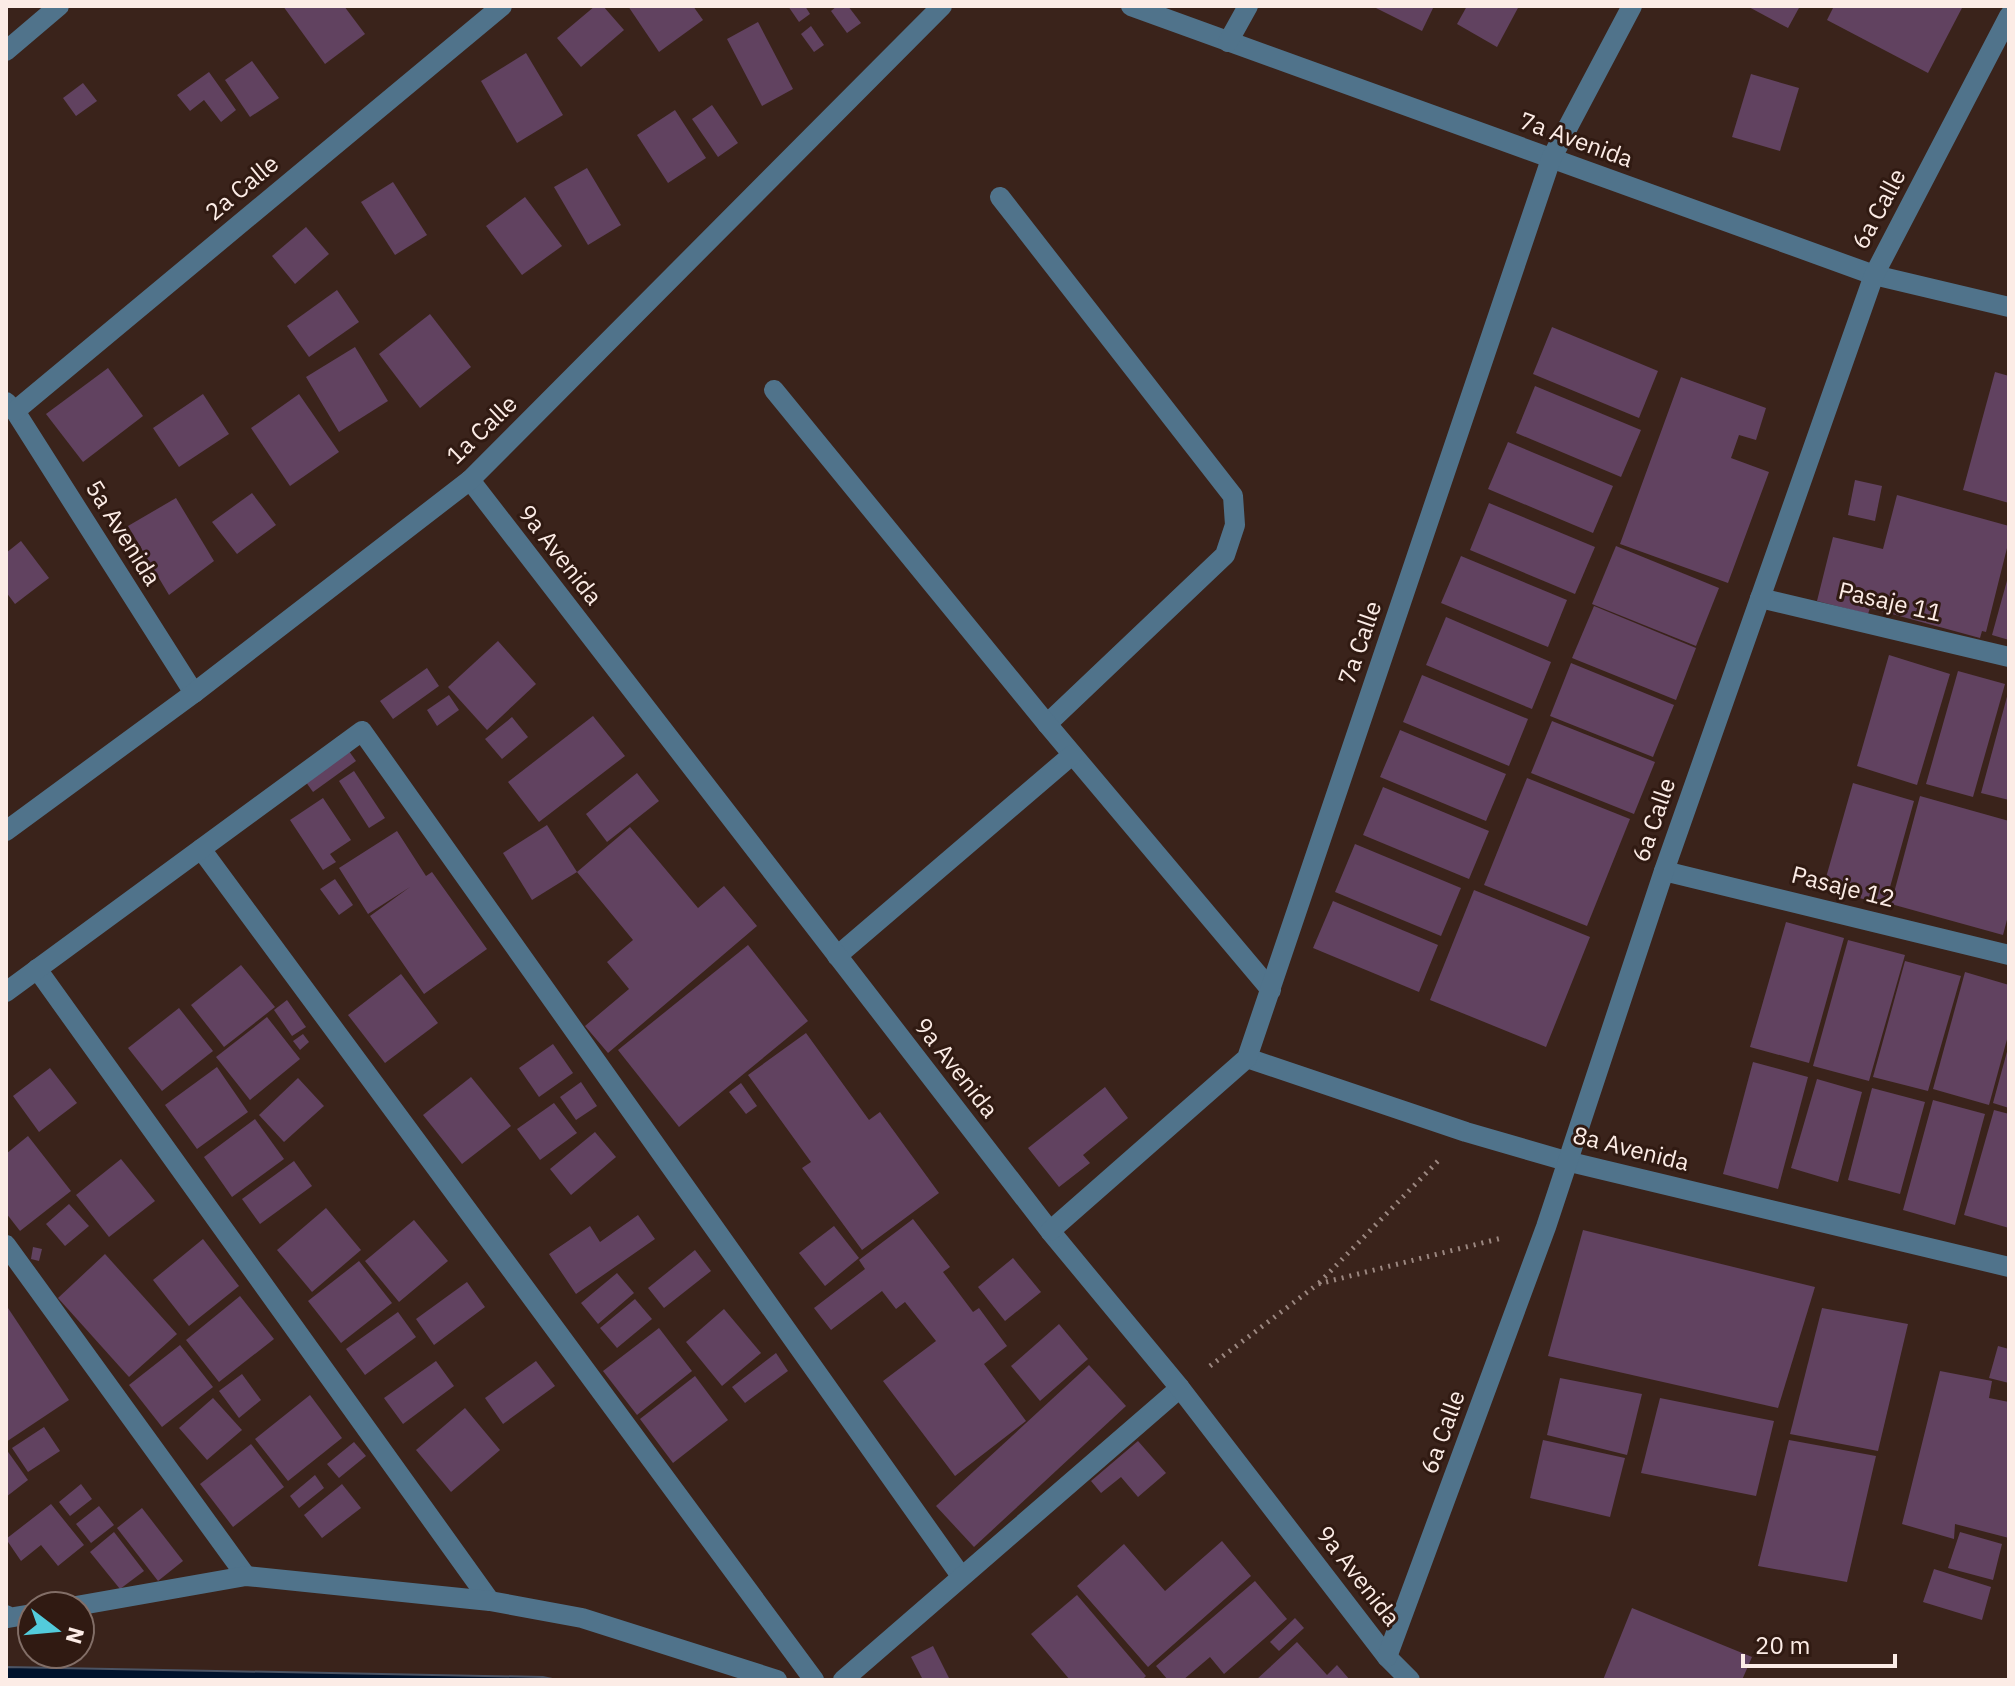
<svg xmlns="http://www.w3.org/2000/svg" width="2015" height="1686" font-family="'IBM Plex Sans',sans-serif">
  <style>
    .water { fill: #00132d; stroke: #4c5464; stroke-width: 2 }
    .building { fill: #614260 }
    .lines { fill: none; stroke-linecap: round; stroke-linejoin: round }
    .path { stroke: #9b8780; stroke-width: 5; stroke-dasharray: 2 6; stroke-linecap: butt }
    .service { stroke: #50738b; stroke-width: 20 }
    .minor { stroke: #50738b; stroke-width: 20 }
    .labels { text-anchor: middle; stroke-width: 6; stroke-linejoin: round; paint-order: stroke }
    .street-label { font-size: 24px; fill: #fcece6; stroke: #301a12 }
  </style>
  <rect width="100%" height="100%" fill="#3a231b"/>
  <!-- water -->
  <path class="water" d="M6 1667 543 1677 557 1680H6Z"/>
  <!-- building -->
  <g class="building">
    <path d="M283 6H344L365 34 325 64Z"/>
    <path d="M595 6H603L624 30 581 67 557 38Z"/>
    <path d="M628 6H693L703 20 659 52Z"/>
    <path d="M788 6H805L810 14 799 22Z"/>
    <path d="M837 6H848L861 23 847 33 831 11Z"/>
    <path d="M1372 6H1434L1422 31Z"/>
    <path d="M1467 6H1519L1497 47 1457 24Z"/>
    <path d="M1747 6H1800L1788 28Z"/>
    <path d="M1834 6H1963L1928 73 1827 20Z"/>
    <path d="M758 22 793 89 762 106 727 39Z"/>
    <path d="M811 26 824 45 814 52 801 34Z"/>
    <path d="M526 53 563 115 517 143 481 81Z"/>
    <path d="M252 61 279 98 250 117 225 80Z"/>
    <path d="M209 72 236 110 221 122 204 100 190 111 177 95Z"/>
    <path d="M1751 74 1799 88 1780 151 1732 137Z"/>
    <path d="M83 83 97 101 76 116 63 98Z"/>
    <path d="M712 105 738 143 718 157 692 119Z"/>
    <path d="M675 110 706 158 668 183 637 135Z"/>
    <path d="M587 168 621 225 588 245 554 187Z"/>
    <path d="M393 182 427 235 395 255 361 202Z"/>
    <path d="M525 197 562 246 522 275 486 226Z"/>
    <path d="M306 227 329 254 295 284 272 256Z"/>
    <path d="M337 290 359 322 309 357 287 326Z"/>
    <path d="M430 314 471 367 420 408 379 354Z"/>
    <path d="M1552 327 1658 371 1639 418 1533 374Z"/>
    <path d="M355 347 388 401 339 432 306 377Z"/>
    <path d="M108 368 143 416 83 462 46 414Z"/>
    <path d="M1995 372 2009 376V503L1963 490Z"/>
    <path d="M1681 377 1766 408 1756 440 1739 435 1731 458 1769 472 1728 583 1620 544Z"/>
    <path d="M1535 386 1641 430 1621 477 1516 433Z"/>
    <path d="M203 394 229 434 179 467 153 428Z"/>
    <path d="M299 394 339 452 290 486 251 428Z"/>
    <path d="M1508 442 1613 486 1593 533 1488 489Z"/>
    <path d="M1855 480 1882 486 1875 521 1848 515Z"/>
    <path d="M252 493 276 525 237 554 212 522Z"/>
    <path d="M1897 495 2009 526V540L1986 632 1982 631 1980 638 1870 608 1868 614 1817 601 1833 537 1883 549Z"/>
    <path d="M176 498 214 561 169 595 128 526Z"/>
    <path d="M1489 503 1595 547 1575 594 1470 550Z"/>
    <path d="M21 541 49 578 15 604 6 592V553Z"/>
    <path d="M1616 546 1719 588 1696 646 1592 604Z"/>
    <path d="M1461 556 1567 600 1548 647 1441 603Z"/>
    <path d="M2008 577H2009V640L1992 635Z"/>
    <path d="M1594 606 1696 648 1676 700 1572 658Z"/>
    <path d="M1446 617 1551 662 1532 709 1426 665Z"/>
    <path d="M498 641 536 684 487 730 448 687Z"/>
    <path d="M1889 655 1950 674 1917 785 1857 766Z"/>
    <path d="M1571 663 1674 705 1653 757 1550 716Z"/>
    <path d="M427 668 439 686 393 719 380 701Z"/>
    <path d="M1958 671 2005 684 1973 797 1926 784Z"/>
    <path d="M1422 675 1528 719 1509 766 1403 722Z"/>
    <path d="M2008 693H2009V800L1981 793Z"/>
    <path d="M449 695 459 710 437 726 427 710Z"/>
    <path d="M593 716 625 756 539 822 508 782Z"/>
    <path d="M512 717 528 737 502 759 485 739Z"/>
    <path d="M1552 721 1655 762 1634 814 1531 773Z"/>
    <path d="M1400 730 1506 774 1486 821 1380 777Z"/>
    <path d="M346 747 356 761 313 792 303 778Z"/>
    <path d="M354 771 385 818 369 828 339 781Z"/>
    <path d="M637 773 659 801 607 842 586 814Z"/>
    <path d="M1527 778 1630 819 1587 926 1484 885Z"/>
    <path d="M1853 783 1914 801 1885 905 1823 888Z"/>
    <path d="M1383 787 1489 831 1469 879 1363 835Z"/>
    <path d="M1920 796 2009 821V912L2003 935 1891 904Z"/>
    <path d="M323 798 351 840 330 854 336 862 323 870 290 820Z"/>
    <path d="M547 825 577 872 532 900 503 853Z"/>
    <path d="M630 827 698 908 724 886 757 926 608 1053 585 1026 629 989 607 962 633 940 577 872Z"/>
    <path d="M397 831 426 876 432 872 487 949 424 994 370 916 410 887 368 914 339 868Z"/>
    <path d="M1355 844 1461 888 1441 936 1335 892Z"/>
    <path d="M335 879 353 905 339 915 320 889Z"/>
    <path d="M1474 890 1590 937 1546 1047 1430 1000Z"/>
    <path d="M1333 901 1438 945 1419 992 1313 948Z"/>
    <path d="M1786 922 1844 938 1809 1063 1750 1047Z"/>
    <path d="M1848 940 1905 955 1869 1081 1813 1066Z"/>
    <path d="M748 945 808 1021 679 1127 618 1050Z"/>
    <path d="M1905 961 1961 976 1928 1091 1873 1077Z"/>
    <path d="M241 965 275 1007 224 1047 191 1005Z"/>
    <path d="M1965 972 2009 985V1032L1989 1105 1933 1089Z"/>
    <path d="M401 974 438 1023 385 1063 348 1015Z"/>
    <path d="M287 1000 306 1027 292 1036 274 1010Z"/>
    <path d="M179 1008 213 1051 162 1091 128 1048Z"/>
    <path d="M267 1017 300 1059 250 1100 216 1057Z"/>
    <path d="M806 1033 869 1120 880 1112 939 1193 862 1250 802 1168 811 1162 748 1075Z"/>
    <path d="M303 1034 309 1042 300 1050 293 1041Z"/>
    <path d="M553 1044 573 1073 539 1097 519 1068Z"/>
    <path d="M2008 1048H2009V1108L1993 1103Z"/>
    <path d="M1753 1062 1808 1077 1778 1189 1723 1174Z"/>
    <path d="M217 1067 248 1112 197 1149 165 1105Z"/>
    <path d="M50 1068 77 1103 39 1132 13 1096Z"/>
    <path d="M471 1077 511 1126 462 1164 423 1115Z"/>
    <path d="M298 1078 324 1106 284 1142 259 1115Z"/>
    <path d="M1817 1079 1862 1092 1838 1182 1791 1168Z"/>
    <path d="M581 1082 597 1106 576 1120 560 1097Z"/>
    <path d="M741 1083 757 1106 746 1114 729 1092Z"/>
    <path d="M1105 1087 1128 1118 1083 1155 1090 1163 1059 1187 1028 1148Z"/>
    <path d="M1872 1088 1925 1102 1900 1194 1848 1180Z"/>
    <path d="M1933 1100 1985 1114 1955 1225 1903 1210Z"/>
    <path d="M554 1103 577 1133 540 1160 517 1129Z"/>
    <path d="M1994 1110 2009 1114V1228L1964 1215Z"/>
    <path d="M255 1119 284 1159 232 1197 204 1157Z"/>
    <path d="M595 1132 616 1157 571 1195 550 1169Z"/>
    <path d="M28 1136 71 1191 20 1231 6 1213V1154Z"/>
    <path d="M121 1159 155 1201 109 1237 76 1195Z"/>
    <path d="M294 1161 312 1186 260 1224 242 1199Z"/>
    <path d="M69 1204 89 1226 65 1246 46 1224Z"/>
    <path d="M326 1208 361 1250 312 1292 277 1250Z"/>
    <path d="M638 1215 655 1239 576 1294 549 1254 590 1226 600 1242Z"/>
    <path d="M913 1219 950 1267 943 1272 973 1312 979 1308 1007 1346 984 1364 1026 1421 955 1476 883 1381 936 1341 905 1302 896 1309 882 1291 831 1330 814 1308 865 1269 859 1260Z"/>
    <path d="M414 1220 448 1261 399 1302 365 1261Z"/>
    <path d="M834 1226 859 1258 825 1286 799 1253Z"/>
    <path d="M1583 1230 1815 1287 1778 1408 1548 1356Z"/>
    <path d="M203 1239 239 1286 189 1326 153 1280Z"/>
    <path d="M33 1247 42 1249 39 1261 31 1259Z"/>
    <path d="M695 1250 711 1271 664 1308 648 1288Z"/>
    <path d="M105 1254 177 1334 129 1377 58 1298Z"/>
    <path d="M1013 1258 1041 1292 1005 1321 978 1287Z"/>
    <path d="M359 1261 392 1303 341 1343 308 1301Z"/>
    <path d="M617 1273 634 1293 598 1324 581 1303Z"/>
    <path d="M467 1282 485 1307 434 1345 416 1319Z"/>
    <path d="M240 1296 274 1339 219 1382 186 1340Z"/>
    <path d="M635 1299 652 1319 617 1348 600 1328Z"/>
    <path d="M6 1305 69 1400 6 1442Z"/>
    <path d="M1822 1308 1908 1324 1878 1451 1790 1434Z"/>
    <path d="M724 1309 761 1353 722 1386 686 1342Z"/>
    <path d="M398 1312 416 1337 365 1375 346 1349Z"/>
    <path d="M1059 1324 1088 1359 1040 1401 1011 1366Z"/>
    <path d="M659 1328 692 1371 637 1415 603 1371Z"/>
    <path d="M180 1345 213 1387 162 1427 129 1385Z"/>
    <path d="M1998 1346 2009 1349V1383L1989 1378Z"/>
    <path d="M776 1353 788 1371 745 1403 732 1387Z"/>
    <path d="M436 1361 454 1386 403 1424 384 1398Z"/>
    <path d="M536 1361 555 1386 503 1424 485 1398Z"/>
    <path d="M1089 1365 1126 1406 974 1547 936 1506Z"/>
    <path d="M1940 1371 1992 1381 1989 1398 2009 1402V1538L1955 1524 1954 1539 1902 1524Z"/>
    <path d="M242 1374 261 1400 239 1418 219 1391Z"/>
    <path d="M695 1376 728 1420 673 1463 640 1419Z"/>
    <path d="M1560 1378 1642 1394 1627 1455 1547 1435Z"/>
    <path d="M310 1395 342 1438 288 1481 255 1439Z"/>
    <path d="M213 1398 242 1430 207 1460 179 1428Z"/>
    <path d="M1660 1398 1774 1421 1756 1496 1641 1473Z"/>
    <path d="M465 1408 500 1450 451 1492 416 1450Z"/>
    <path d="M44 1427 60 1451 28 1472 12 1448Z"/>
    <path d="M1543 1440 1625 1458 1610 1517 1530 1498Z"/>
    <path d="M1789 1440 1876 1456 1847 1582 1758 1566Z"/>
    <path d="M1138 1441 1166 1473 1138 1497 1121 1477 1101 1493 1091 1481Z"/>
    <path d="M354 1442 366 1456 339 1478 327 1464Z"/>
    <path d="M251 1444 284 1487 233 1527 200 1484Z"/>
    <path d="M6 1449 28 1480 6 1497Z"/>
    <path d="M315 1475 324 1488 299 1508 290 1496Z"/>
    <path d="M81 1484 92 1499 70 1516 59 1502Z"/>
    <path d="M342 1484 361 1508 322 1538 304 1515Z"/>
    <path d="M51 1504 84 1545 58 1566 41 1545 21 1561 6 1539Z"/>
    <path d="M99 1506 114 1525 91 1543 76 1524Z"/>
    <path d="M142 1508 183 1561 158 1581 117 1528Z"/>
    <path d="M114 1532 144 1571 120 1589 90 1552Z"/>
    <path d="M1960 1532 2002 1544 1993 1580 1948 1568Z"/>
    <path d="M1222 1541 1251 1576 1148 1667 1077 1586 1124 1544 1165 1591Z"/>
    <path d="M1934 1569 1991 1587 1982 1620 1923 1602Z"/>
    <path d="M1255 1581 1287 1619 1224 1674 1210 1657 1183 1680H1168L1156 1666Z"/>
    <path d="M1077 1595 1146 1676 1142 1680H1070L1031 1634Z"/>
    <path d="M1632 1608 1752 1657 1742 1680H1603Z"/>
    <path d="M1295 1618 1304 1628 1279 1651 1270 1642Z"/>
    <path d="M1297 1642 1327 1675 1337 1665 1350 1680H1256Z"/>
    <path d="M933 1646 950 1680H923L911 1657Z"/>
  </g>
  <g class="lines">
    <!-- path -->
    <g class="path">
      <path d="M1319 1283 1438 1161"/>
      <path d="M1210 1366 1318 1284 1502 1238"/>
    </g>
    <!-- service -->
    <g class="service">
      <path d="M1000 197 1233 496 1235 525 1225 555 1047 724"/>
      <path d="M774 390 1047 724 1271 990"/>
      <path d="M1760 598 2009 657"/>
      <path d="M201 849 814 1680"/>
      <path d="M1664 871 2009 955"/>
      <path d="M837 956 1072 755"/>
      <path d="M37 969 490 1601"/>
      <path d="M6 992 362 731 961 1576"/>
      <path d="M6 1245 246 1576"/>
      <path d="M76 1606 246 1576 490 1601 582 1618 777 1680"/>
      <path d="M6 1615 8 1618 32 1614"/>
      <path d="M843 1680 1180 1388"/>
    </g>
    <!-- minor -->
    <g class="minor">
      <path d="M1131 6 1874 275 2009 307"/>
      <path d="M1228 42 1248 6"/>
      <path d="M6 51 59 6"/>
      <path d="M6 402 15 411 194 693"/>
      <path d="M15 411 502 6"/>
      <path d="M470 480 1050 1231 1180 1388 1387 1657 1410 1680"/>
      <path d="M6 831 194 693 470 480 942 6"/>
      <path d="M1247 1058 1466 1132 1566 1161 2009 1267"/>
      <path d="M1050 1231 1247 1058 1551 159 1632 6"/>
      <path d="M1387 1657 1546 1227 1664 871 1874 275 2009 16"/>
    </g>
  </g>
  <g class="labels">
    <!-- street labels -->
    <g class="street-label">
      <text transform="translate(1576 140) rotate(20)" y="8">7a Avenida</text>
      <text transform="translate(242 188) rotate(-40)" y="8">2a Calle</text>
      <text transform="translate(1879 209) rotate(-62)" y="8">6a Calle</text>
      <text transform="translate(482 430) rotate(-44)" y="8">1a Calle</text>
      <text transform="translate(123 533) rotate(58)" y="8">5a Avenida</text>
      <text transform="translate(560 555) rotate(52)" y="8">9a Avenida</text>
      <text transform="translate(1890 602) rotate(13)" y="8">Pasaje 11</text>
      <text transform="translate(1360 643) rotate(-71)" y="8">7a Calle</text>
      <text transform="translate(1654 820) rotate(-71)" y="8">6a Calle</text>
      <text transform="translate(1843 887) rotate(14)" y="8">Pasaje 12</text>
      <text transform="translate(956 1068) rotate(52)" y="8">9a Avenida</text>
      <text transform="translate(1631 1149) rotate(14)" y="8">8a Avenida</text>
      <text transform="translate(1443 1432) rotate(-70)" y="8">6a Calle</text>
      <text transform="translate(1358 1576) rotate(52)" y="8">9a Avenida</text>
    </g>
  </g>
  <!-- border -->
  <rect width="2015" height="1686" fill="none" stroke="#fcece6" stroke-width="16"/>
  <!-- north arrow -->
  <g transform="translate(56 1630) rotate(106)"><circle r="38" fill="#301a12" stroke="#826e67" stroke-width="2"/>
  <path d="M0-6L14 30L0 20L-14 30Z" fill="#53cbdb"/>
  <text y="-12" font-size="22" font-weight="bold" text-anchor="middle" fill="#fcece6">N</text>
  </g>
  <!-- scale -->
  <path d="M1743 1654v12h152v-12" fill="none" stroke="#fcece6" stroke-width="4"/>
  <text x="1755" y="1654" font-size="24" fill="#fcece6" stroke="#301a12" stroke-width="6" paint-order="stroke">20 m</text>
</svg>
